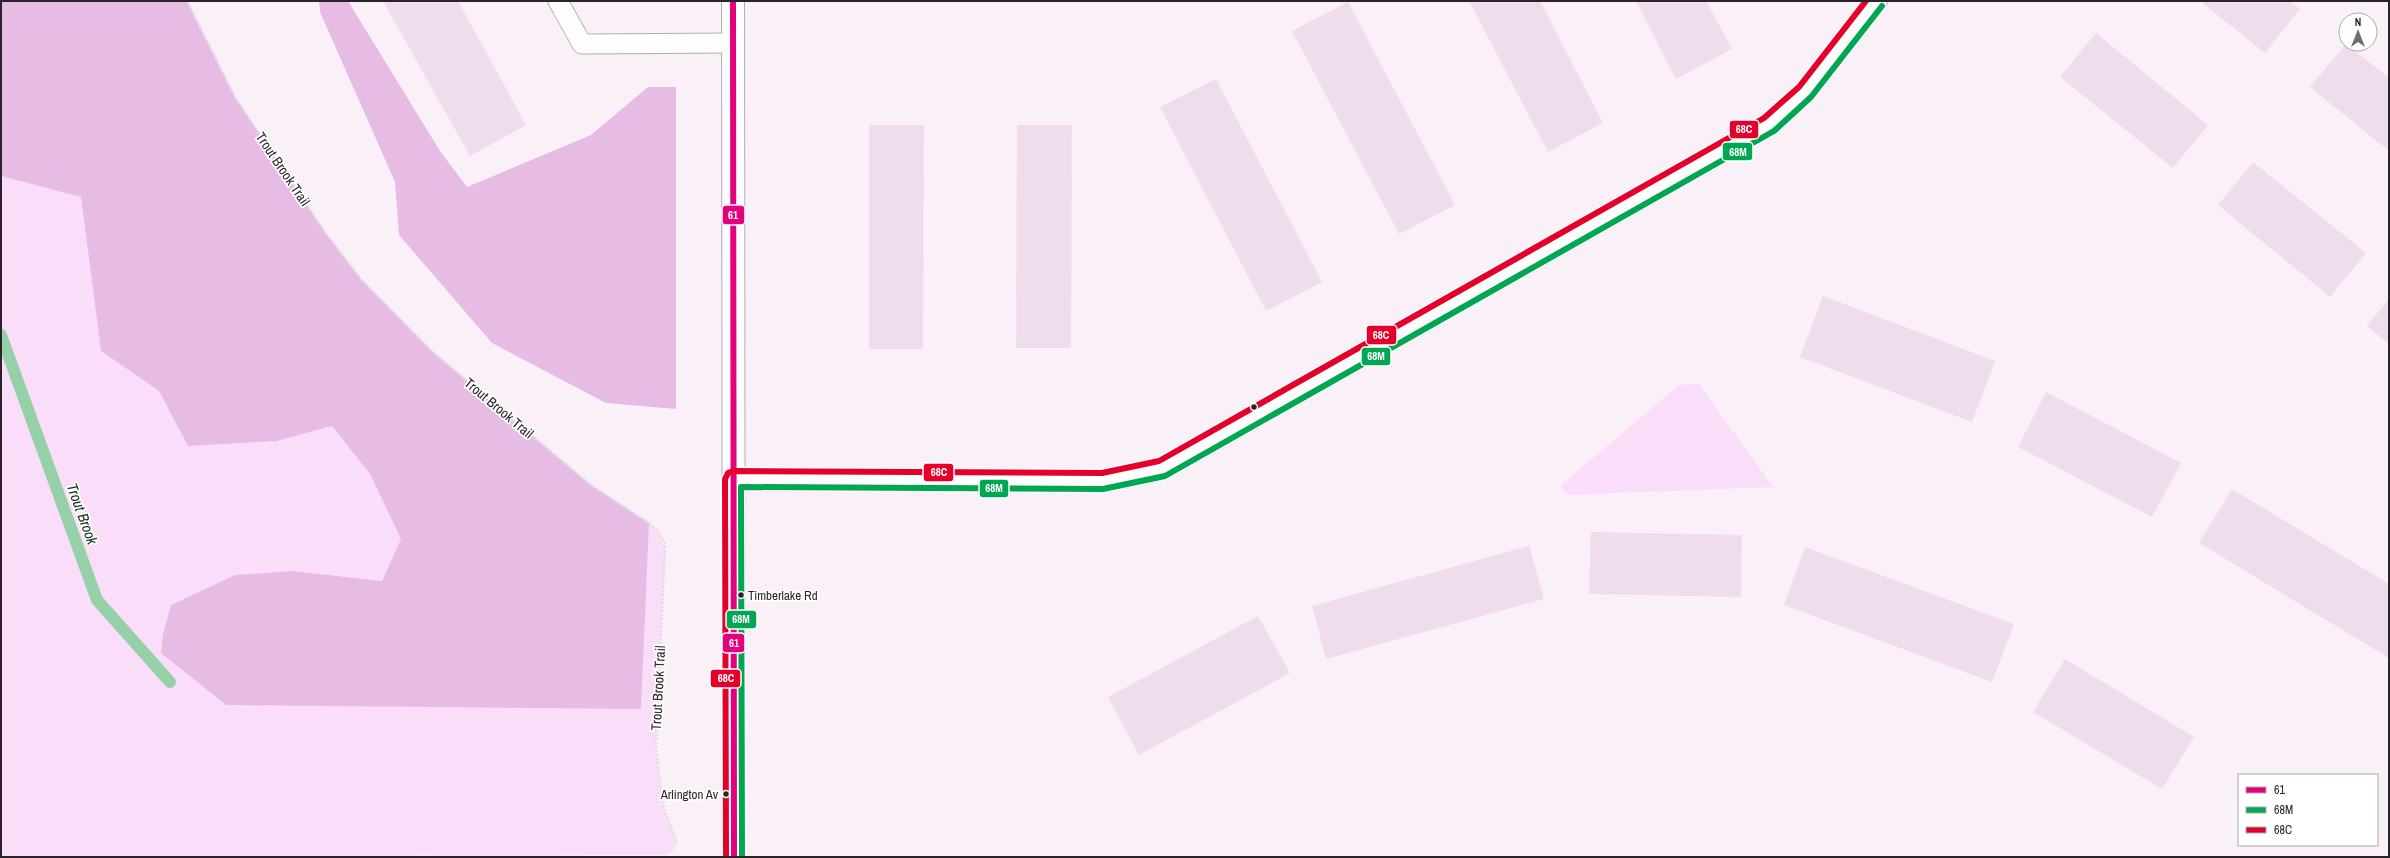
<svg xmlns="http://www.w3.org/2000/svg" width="2390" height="858" font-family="'Archivo Narrow',sans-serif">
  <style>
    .green { fill: #faddf8 }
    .forest { fill: #e6bce5 }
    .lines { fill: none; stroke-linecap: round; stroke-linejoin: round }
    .stream { stroke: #96d0a9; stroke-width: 12 }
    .building { fill: #efddee }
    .service-casing { stroke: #b4adb3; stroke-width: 21 }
    .minor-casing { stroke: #b4adb3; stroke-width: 24 }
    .tertiary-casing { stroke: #b4adb3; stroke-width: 24 }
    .path { stroke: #e0dddf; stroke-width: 2.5; stroke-dasharray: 2 2; stroke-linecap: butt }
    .service { stroke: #fefdfe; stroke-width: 19 }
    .minor { stroke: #fefdfe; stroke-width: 22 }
    .tertiary { stroke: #fefdfe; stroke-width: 22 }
    .bus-1-casing { stroke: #fff; stroke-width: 9 }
    .bus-2-casing { stroke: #fff; stroke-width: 9 }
    .bus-3-casing { stroke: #fff; stroke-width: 9 }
    .bus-1 { stroke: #e5007d; stroke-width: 6 }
    .bus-2 { stroke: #00a651; stroke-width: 6 }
    .bus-3 { stroke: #e4002b; stroke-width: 6 }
    .bus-dot { fill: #2a242a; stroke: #fff; stroke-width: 1.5 }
    .labels { text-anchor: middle; stroke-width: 3.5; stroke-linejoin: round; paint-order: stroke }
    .bus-label { font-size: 13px; fill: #2a242a; stroke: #fff; text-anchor: start }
    .street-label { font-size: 14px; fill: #2a242a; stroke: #fff }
    .water-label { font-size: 15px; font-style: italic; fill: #0d331c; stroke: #fff }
    .line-badge { stroke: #fff; stroke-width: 1.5 }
    .badge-label { font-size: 11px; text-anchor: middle; font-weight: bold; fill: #fff }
  </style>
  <rect width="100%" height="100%" fill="#f9f0f8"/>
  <!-- green -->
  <g class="green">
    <path d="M1 176 81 197 101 351 159 391 188 446 277 441 332 426 370 474 401 539 382 581 293 571 235 575 171 605 641 709 649 523C659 532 664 540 666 553L656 713V746L661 793 665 811 677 843 673 851 666 855 1 857Z"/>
    <path d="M1699 384 1773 487 1568 495 1560 486 1679 385Z"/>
  </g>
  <!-- forest -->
  <g class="forest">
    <path d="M1 1H187L235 97 325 232 361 279 433 352 591 485 649 523 641 709 226 705 161 653 163 635 171 605 235 575 293 571 382 581 401 539 370 474 332 426 277 441 188 446 159 391 101 351 81 197 1 176Z"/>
    <path d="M319 1H348L440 151 467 187 591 135 648 87H676V409L606 403 492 343 399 235 395 182 320 12Z"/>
  </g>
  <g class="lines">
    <!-- stream -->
    <path class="stream" d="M1 335 97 600 170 682"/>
  </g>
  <!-- building -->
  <g class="building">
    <path d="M383 1H458L526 125 470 156Z"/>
    <path d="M1469 1H1540L1603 123 1548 152Z"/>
    <path d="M1636 1H1706L1732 49 1676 79Z"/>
    <path d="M2200 1H2290L2300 9 2265 53Z"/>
    <path d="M1348 2 1455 205 1399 234 1292 31Z"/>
    <path d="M2096 33 2208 125 2173 168 2060 77Z"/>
    <path d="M2346 44 2389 78V151L2310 87Z"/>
    <path d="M1216 79 1322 282 1266 311 1160 107Z"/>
    <path d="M869 125H924L923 349H869Z"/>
    <path d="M1017 125H1072L1071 348H1016Z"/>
    <path d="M2253 162 2366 253 2330 297 2218 205Z"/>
    <path d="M1823 296 1995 361 1972 422 1800 357Z"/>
    <path d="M2389 299V344L2367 326Z"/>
    <path d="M2046 392 2181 463 2152 517 2018 447Z"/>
    <path d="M2232 489 2389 584V658L2199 543Z"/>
    <path d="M1591 532 1742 535 1741 597 1589 594Z"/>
    <path d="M1529 546 1544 599 1326 659 1312 606Z"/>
    <path d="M1805 547 2014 624 1992 682 1784 605Z"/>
    <path d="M1258 616 1290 673 1139 755 1108 697Z"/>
    <path d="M2065 659 2194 737 2162 789 2033 712Z"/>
  </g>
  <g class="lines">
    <!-- service casing -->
    <g class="service-casing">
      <path id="service" d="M558 1 582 44 733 43"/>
    </g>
    <!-- minor casing -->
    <g class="minor-casing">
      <path id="minor" d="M733 479 1103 481 1162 469 1769 125 1805 92 1876 1"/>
    </g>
    <!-- tertiary casing -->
    <g class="tertiary-casing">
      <path id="tertiary" d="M733 1 734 857"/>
    </g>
    <!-- path -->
    <path class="path" d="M187 1 235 97 325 232 361 279 433 352 591 485 649 523 657 531 665 543 656 746 661 792 665 811 677 843"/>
    <!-- service -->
    <use href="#service" class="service"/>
    <!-- minor -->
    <use href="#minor" class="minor"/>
    <!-- tertiary -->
    <use href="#tertiary" class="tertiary"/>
    <!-- bus-1 casing -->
    <g class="bus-1-casing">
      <path id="bus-1" d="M733 1 734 857"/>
    </g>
    <!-- bus-2 casing -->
    <g class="bus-2-casing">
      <path id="bus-2" d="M742 857 741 487 1103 489 1165 476 1774 131 1811 97 1882 6"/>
    </g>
    <!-- bus-3 casing -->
    <g class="bus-3-casing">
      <path id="bus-3" d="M726 857 725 479 728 473 733 471 1102 473 1159 461 1764 118 1799 87 1866 1"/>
    </g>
    <!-- bus-1 -->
    <use href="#bus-1" class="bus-1"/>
    <!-- bus-2 -->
    <use href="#bus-2" class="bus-2"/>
    <!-- bus-3 -->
    <use href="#bus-3" class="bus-3"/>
  </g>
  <!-- markers -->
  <g class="bus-dot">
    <circle cx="1254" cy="407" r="3.5"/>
    <circle cx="741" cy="595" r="3.5"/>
    <circle cx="726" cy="794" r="3.5"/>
  </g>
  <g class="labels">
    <!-- bus labels -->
    <g class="bus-label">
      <text x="748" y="600">Timberlake Rd</text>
      <text x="718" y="799" text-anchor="end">Arlington Av</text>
    </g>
    <!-- street labels -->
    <g class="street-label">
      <text transform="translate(283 169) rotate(56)" y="5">Trout Brook Trail</text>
      <text transform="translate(499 408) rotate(40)" y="5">Trout Brook Trail</text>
      <text transform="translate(658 688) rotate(-87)" y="5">Trout Brook Trail</text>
    </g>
    <!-- water labels -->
    <g class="water-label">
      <text transform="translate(82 514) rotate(70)" y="5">Trout Brook</text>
    </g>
  </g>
  <g class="line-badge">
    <rect x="1729" y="120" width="30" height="19" rx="4" fill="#e4002b"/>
    <rect x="1722" y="142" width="31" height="19" rx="4" fill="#00a651"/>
    <rect x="722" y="205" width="23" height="20" rx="4" fill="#e5007d"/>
    <rect x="1366" y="325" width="31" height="20" rx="4" fill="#e4002b"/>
    <rect x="1361" y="347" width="30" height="19" rx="4" fill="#00a651"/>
    <rect x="923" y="463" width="31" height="19" rx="4" fill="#e4002b"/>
    <rect x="979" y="479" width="30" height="19" rx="4" fill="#00a651"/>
    <rect x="726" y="610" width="31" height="19" rx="4" fill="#00a651"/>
    <rect x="722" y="633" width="23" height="20" rx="4" fill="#e5007d"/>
    <rect x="710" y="669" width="31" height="19" rx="4" fill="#e4002b"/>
  </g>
  <g class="badge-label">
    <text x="1744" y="133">68C</text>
    <text x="1738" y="156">68M</text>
    <text x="733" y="219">61</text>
    <text x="1381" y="339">68C</text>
    <text x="1376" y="360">68M</text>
    <text x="939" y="476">68C</text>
    <text x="994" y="492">68M</text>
    <text x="741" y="623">68M</text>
    <text x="734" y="647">61</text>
    <text x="726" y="682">68C</text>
  </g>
  <!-- border -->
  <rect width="2390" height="858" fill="none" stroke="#2a242a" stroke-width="4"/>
  <!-- legend -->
  <rect x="2238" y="774" width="140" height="72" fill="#ffffff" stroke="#aaa7aa"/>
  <rect x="2246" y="787" width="20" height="6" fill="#e5007d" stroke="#aaa7aa"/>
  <text x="2274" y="794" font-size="12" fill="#2a242a">61</text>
  <rect x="2246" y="807" width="20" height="6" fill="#00a651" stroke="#aaa7aa"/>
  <text x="2274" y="814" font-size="12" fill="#2a242a">68M</text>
  <rect x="2246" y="827" width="20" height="6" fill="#e4002b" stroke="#aaa7aa"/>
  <text x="2274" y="834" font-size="12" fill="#2a242a">68C</text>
  <!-- north arrow -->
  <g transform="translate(2358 32)"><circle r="19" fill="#ffffff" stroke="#aaa7aa"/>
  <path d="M0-3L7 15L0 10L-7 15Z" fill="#726b72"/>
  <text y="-6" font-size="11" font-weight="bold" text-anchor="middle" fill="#2a242a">N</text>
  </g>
</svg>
